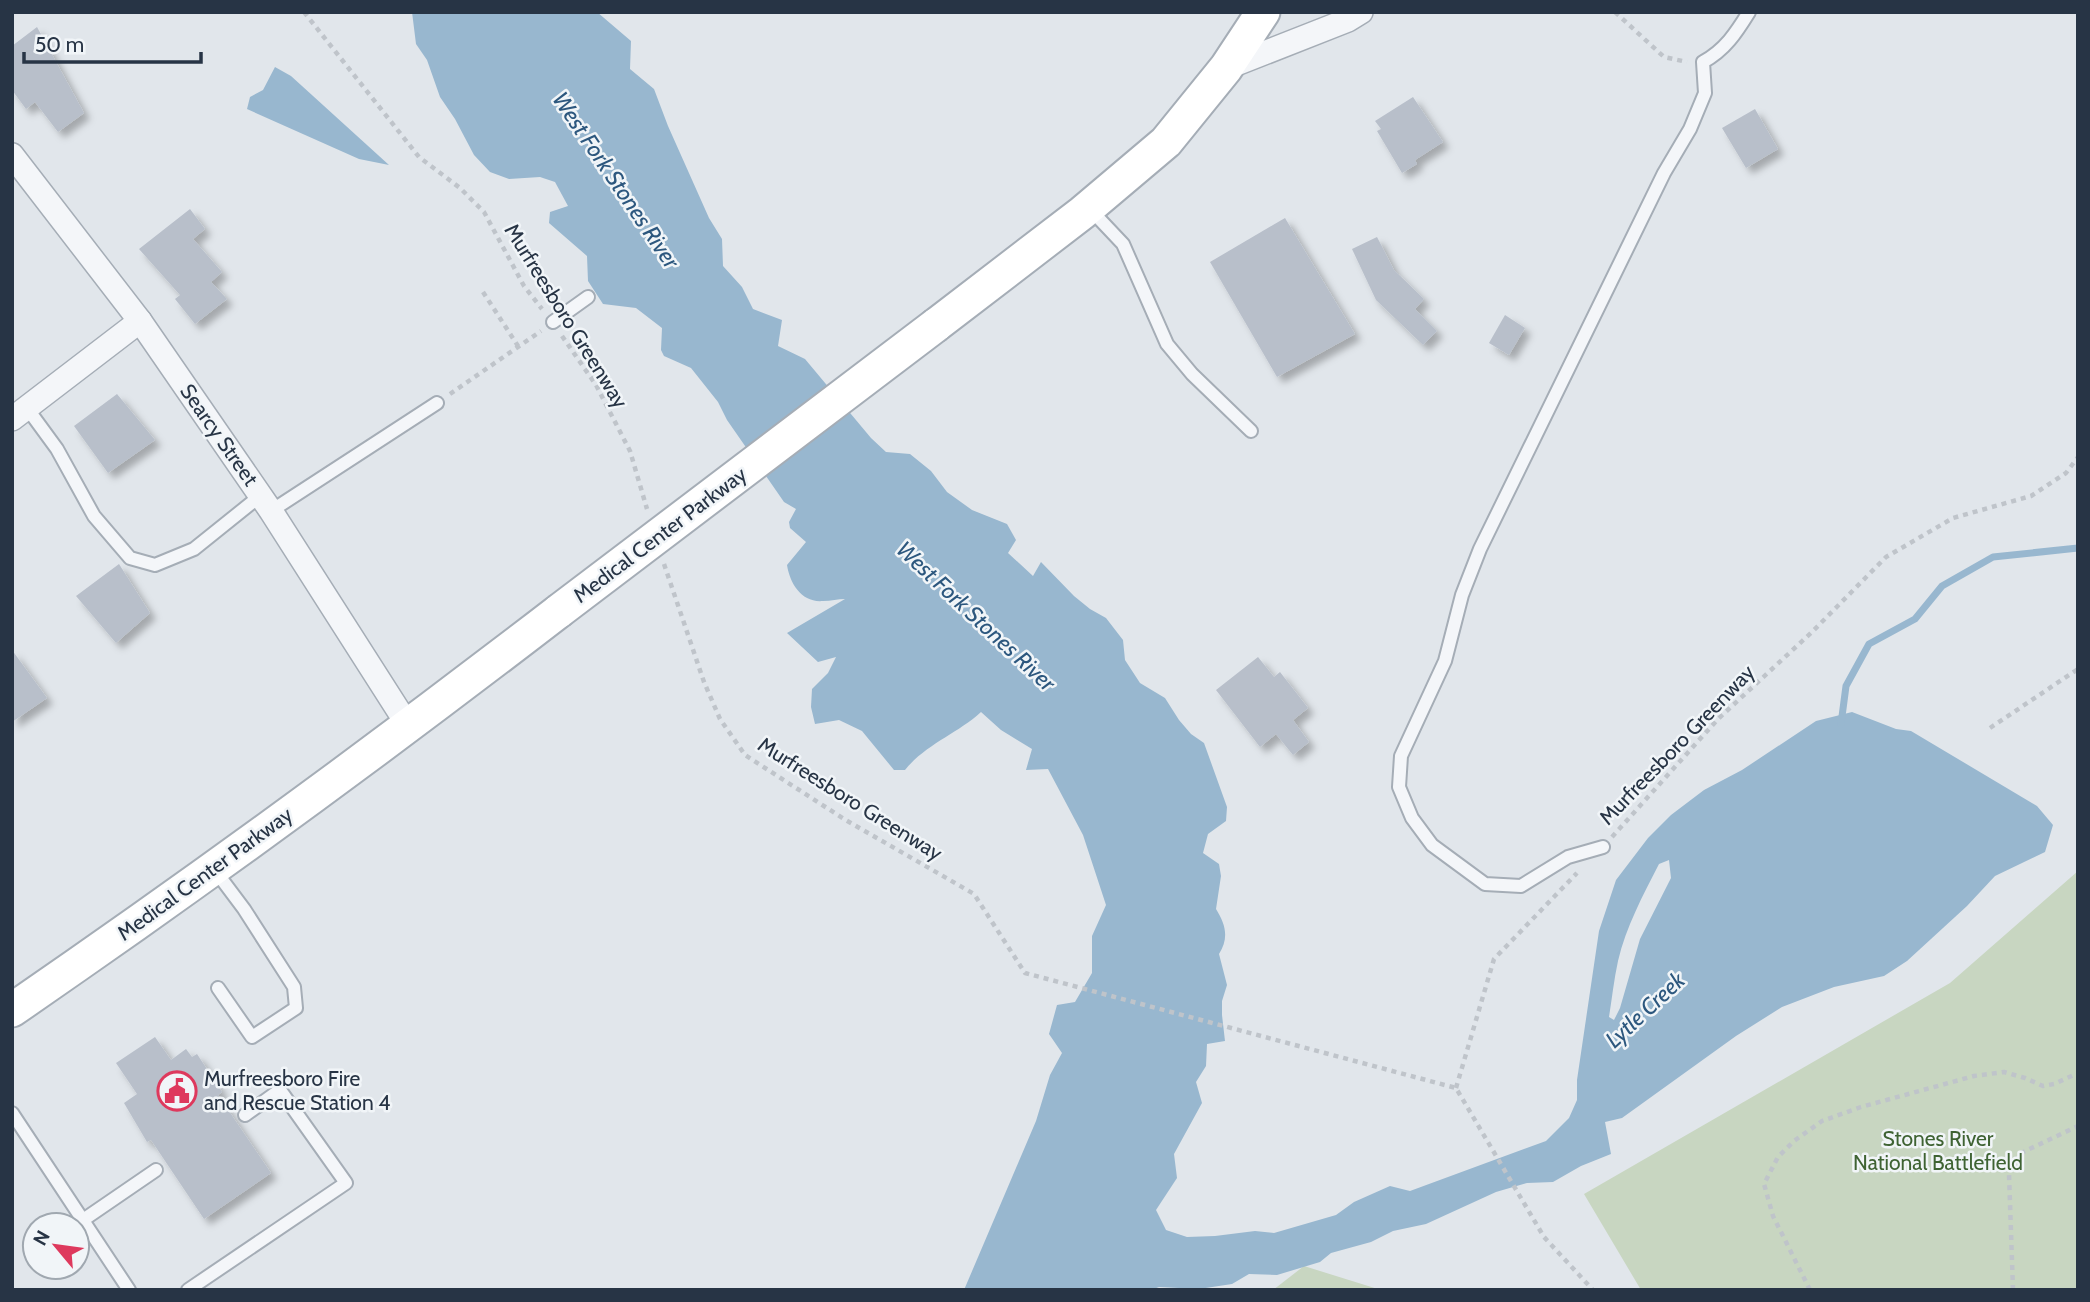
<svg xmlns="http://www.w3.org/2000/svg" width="2090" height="1302" font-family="Cabin,sans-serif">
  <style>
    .green { fill: #c8d6c1 }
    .water { fill: #98b7cf; fill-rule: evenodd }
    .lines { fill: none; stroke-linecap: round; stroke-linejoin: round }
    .stream { stroke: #98b7cf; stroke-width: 7 }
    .building { fill: #b8bfca; filter: url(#shadow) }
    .service-casing { stroke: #a5adb6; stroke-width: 16 }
    .minor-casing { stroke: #a5adb6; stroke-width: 26 }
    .secondary-casing { stroke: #a5adb6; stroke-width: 37 }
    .path { stroke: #bfc4ca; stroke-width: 4.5; stroke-dasharray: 5 5; stroke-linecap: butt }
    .service { stroke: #f4f6f9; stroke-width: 12 }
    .minor { stroke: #f4f6f9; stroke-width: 23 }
    .secondary { stroke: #fff; stroke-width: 33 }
    .secondary-bridge-casing { stroke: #a5adb6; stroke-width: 37; stroke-linecap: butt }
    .secondary-bridge { stroke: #fff; stroke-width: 33 }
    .labels { text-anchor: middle; stroke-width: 5; stroke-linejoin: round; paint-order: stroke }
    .street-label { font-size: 21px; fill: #273445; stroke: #f1f5f8 }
    .poi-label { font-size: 21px; fill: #273445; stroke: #f1f5f8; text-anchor: start }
    .park-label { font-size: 21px; fill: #3f6333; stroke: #f1f5f8 }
    .water-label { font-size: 23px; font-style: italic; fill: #2c577e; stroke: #f1f5f8 }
  </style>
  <defs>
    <filter id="shadow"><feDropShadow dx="6" dy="6" stdDeviation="3.5" flood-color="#0004"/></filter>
  </defs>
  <rect width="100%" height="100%" fill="#e1e6eb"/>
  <!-- green -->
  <g class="green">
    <path d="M2078 871V1290H1641L1584 1194 1950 983Z"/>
    <path d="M1304 1266 1381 1290H1273Z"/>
  </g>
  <!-- water -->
  <g class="water">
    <path d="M412 12H597L631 41 630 69 654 89 668 126 709 218 722 239 723 266 742 287 753 309 782 320 778 346 805 359 871 438 886 452 910 454 931 471 947 492 972 510 1007 524 1016 540 1008 553 1033 576 1041 562 1074 596 1090 609 1106 618 1123 640 1125 660 1140 683 1165 698 1179 720 1191 734 1204 743 1227 807 1226 821 1208 834 1203 853 1219 864 1221 876 1216 909C1226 925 1229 938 1219 954L1227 985 1222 1001V1015L1225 1041 1207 1044 1206 1066 1196 1082 1202 1103 1174 1154 1177 1178 1156 1210 1166 1230 1187 1237 1215 1236 1255 1231 1274 1233 1336 1215 1354 1202 1390 1186 1410 1191 1546 1141 1569 1118 1577 1100V1080L1599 931 1616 880 1648 838 1671 815 1704 790 1742 770 1816 721 1852 712 1896 729 1911 731 2037 806 2053 825 2045 852 1995 876 1967 906 1907 961 1884 976 1834 987 1782 1007 1736 1036 1622 1118 1605 1122 1611 1154 1581 1166 1553 1182 1527 1183 1496 1192 1426 1224 1393 1231 1371 1242 1331 1253 1320 1262 1277 1275 1249 1274 1232 1284 1199 1289 1159 1287 1151 1290H964L1036 1121 1050 1075 1062 1053 1049 1034 1057 1005 1075 1002 1092 973V936L1106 905 1083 835 1048 769 1026 770 1032 749 1001 730 981 712C957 734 926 744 905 770H894L862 731 839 720 815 724 811 707 812 689 828 673 836 657 818 662 787 633 845 599C838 599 831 601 823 601 802 603 790 584 787 565L806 542 790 528 789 522 796 509 784 502 727 420 718 402 691 368 664 356 661 350 662 328 636 308 603 304 588 281 587 256 549 223 550 212 568 206 555 182 540 177 509 179 490 172 474 155 455 119 440 97 427 60 416 44ZM1669 860 1671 878 1640 939 1620 1008 1614 1020 1609 1017C1612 998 1614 979 1618 961 1626 927 1643 895 1659 864Z"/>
    <path d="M275 67 291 76 389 165 359 159 247 109 250 97 263 90Z"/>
  </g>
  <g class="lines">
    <!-- stream -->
    <path class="stream" d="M1841 724 1846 686 1869 644 1915 619 1942 586 1993 557 2078 548"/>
  </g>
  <!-- building -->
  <g class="building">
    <path d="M37 27 84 113 58 132 35 102 26 109 12 90V46Z"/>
    <path d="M1413 97 1443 142 1415 160 1417 164 1402 173 1377 131 1381 129 1375 121Z"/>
    <path d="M1755 109 1778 149 1746 168 1722 128Z"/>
    <path d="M190 209 205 229 193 239 222 272 211 282 227 299 195 324 175 299 180 295 139 249Z"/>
    <path d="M1285 218 1355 334 1277 377 1210 262Z"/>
    <path d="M1377 237 1394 270 1424 299 1415 309 1437 331 1423 345 1376 300 1352 249Z"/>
    <path d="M1505 315 1525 328 1509 355 1489 343Z"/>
    <path d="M117 394 155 440 108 473 74 426Z"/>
    <path d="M119 564 150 613 116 643 76 596Z"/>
    <path d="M12 650 47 698 12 722Z"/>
    <path d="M1258 657 1274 677 1280 672 1308 708 1293 720 1309 742 1293 755 1276 734 1260 747 1216 690Z"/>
    <path d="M155 1037 171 1060 186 1049 192 1057 197 1054 222 1092 218 1095 271 1173 204 1219 151 1140 147 1142 124 1103 137 1094 116 1063Z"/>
  </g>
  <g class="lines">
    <!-- service casing -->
    <g class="service-casing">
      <g id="service">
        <path d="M1089 208 1123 244 1167 344 1192 374 1251 431"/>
        <path d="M553 322 588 297"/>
        <path d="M27 408 57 449 94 516 130 558 155 565 194 549 260 496"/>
        <path d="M271 511 437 403"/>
        <path d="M1603 847 1568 857 1521 886 1485 884 1432 845 1412 818 1399 787 1401 756 1445 661 1462 595 1480 549 1664 173 1690 129 1705 93 1703 62C1725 50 1736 33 1749 12"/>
        <path d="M214 869 244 909 294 987 296 1008 252 1037 218 988"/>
        <path d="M12 1113 129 1290"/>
        <path d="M83 1220 156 1170"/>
        <path d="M188 1290 346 1183 280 1090 245 1115"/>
      </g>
    </g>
    <!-- minor casing -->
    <g class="minor-casing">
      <g id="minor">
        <path d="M1226 68 1348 20 1361 12"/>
        <path d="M12 155 140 321 271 511 409 727"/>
        <path d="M12 419 140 321"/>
      </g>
    </g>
    <!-- secondary casing -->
    <g class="secondary-casing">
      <g id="secondary">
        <path d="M936 325 1082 213 1166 142 1226 68 1263 12"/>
        <path d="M12 1010C198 882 380 749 559 611"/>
      </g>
    </g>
    <!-- path -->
    <g class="path">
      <path d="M304 12 419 157 460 188 484 212 524 286 542 309"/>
      <path d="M1615 12 1664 57 1687 62"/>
      <path d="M483 292 518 346"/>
      <path d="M562 336 596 385 630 451 647 509"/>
      <path d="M450 394 541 331"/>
      <path d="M664 564 704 682 720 719 745 755 844 819 974 894 1025 973 1456 1088 1544 1237 1593 1290"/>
      <path d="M1990 728 2078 669"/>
      <path d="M1612 837 1718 719 1812 632 1886 557 1953 518 2031 496 2066 473 2078 457"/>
      <path d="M1456 1088 1494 959 1577 873"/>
      <path d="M1810 1290 1773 1216 1764 1184 1778 1157 1794 1141 1822 1121 1861 1107 1974 1076 2004 1072 2025 1078 2043 1086 2054 1084 2078 1073"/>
      <path d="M2013 1290 2009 1174 2019 1154 2078 1126"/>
    </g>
    <!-- service -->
    <use href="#service" class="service"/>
    <!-- minor -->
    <use href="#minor" class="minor"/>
    <!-- secondary -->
    <use href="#secondary" class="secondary"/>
    <!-- secondary-bridge casing -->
    <g class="secondary-bridge-casing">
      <path id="secondary-bridge" d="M559 611 936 325"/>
    </g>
    <!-- secondary-bridge -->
    <use href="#secondary-bridge" class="secondary-bridge"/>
  </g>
  <!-- icons -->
  <defs>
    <g id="civic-ring" transform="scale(2.0125)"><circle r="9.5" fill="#f1f5f8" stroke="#de395d" stroke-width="1.5"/><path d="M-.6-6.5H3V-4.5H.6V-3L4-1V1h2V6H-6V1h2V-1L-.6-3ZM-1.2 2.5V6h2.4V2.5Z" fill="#de395d"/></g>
  </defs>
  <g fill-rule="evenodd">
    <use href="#civic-ring" x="177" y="1091"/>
  </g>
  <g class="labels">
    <!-- street labels -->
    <g class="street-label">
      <text transform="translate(566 316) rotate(58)" y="7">Murfreesboro Greenway</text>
      <text transform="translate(219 435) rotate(55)" y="7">Searcy Street</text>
      <text transform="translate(660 535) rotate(-37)" y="7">Medical Center Parkway</text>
      <text transform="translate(1677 745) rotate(-46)" y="7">Murfreesboro Greenway</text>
      <text transform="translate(850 799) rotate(32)" y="7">Murfreesboro Greenway</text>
      <text transform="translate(205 874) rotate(-36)" y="7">Medical Center Parkway</text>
    </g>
    <!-- poi labels -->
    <g class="poi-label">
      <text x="204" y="1086">Murfreesboro Fire<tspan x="204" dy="24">and Rescue Station 4</tspan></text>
    </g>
    <!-- park labels -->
    <g class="park-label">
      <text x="1938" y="1146">Stones River<tspan x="1938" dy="24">National Battlefield</tspan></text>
    </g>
    <!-- water labels -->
    <g class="water-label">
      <text transform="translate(616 180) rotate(56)" y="8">West Fork Stones River</text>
      <text transform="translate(976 616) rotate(43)" y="8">West Fork Stones River</text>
      <text transform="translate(1645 1010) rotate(-43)" y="8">Lytle Creek</text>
    </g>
  </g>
  <!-- border -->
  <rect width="2090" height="1302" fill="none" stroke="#273445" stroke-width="28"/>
  <!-- north arrow -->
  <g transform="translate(56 1246) rotate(299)"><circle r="33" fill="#f1f5f8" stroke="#a0a8b0" stroke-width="2"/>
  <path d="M0-5L12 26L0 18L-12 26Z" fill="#de395d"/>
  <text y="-10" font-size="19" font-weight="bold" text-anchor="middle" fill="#273445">N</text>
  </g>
  <!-- scale -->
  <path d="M24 52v10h177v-10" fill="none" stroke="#273445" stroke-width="3.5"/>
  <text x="35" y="52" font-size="21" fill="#273445" stroke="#f1f5f8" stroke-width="5" paint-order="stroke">50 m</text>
</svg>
